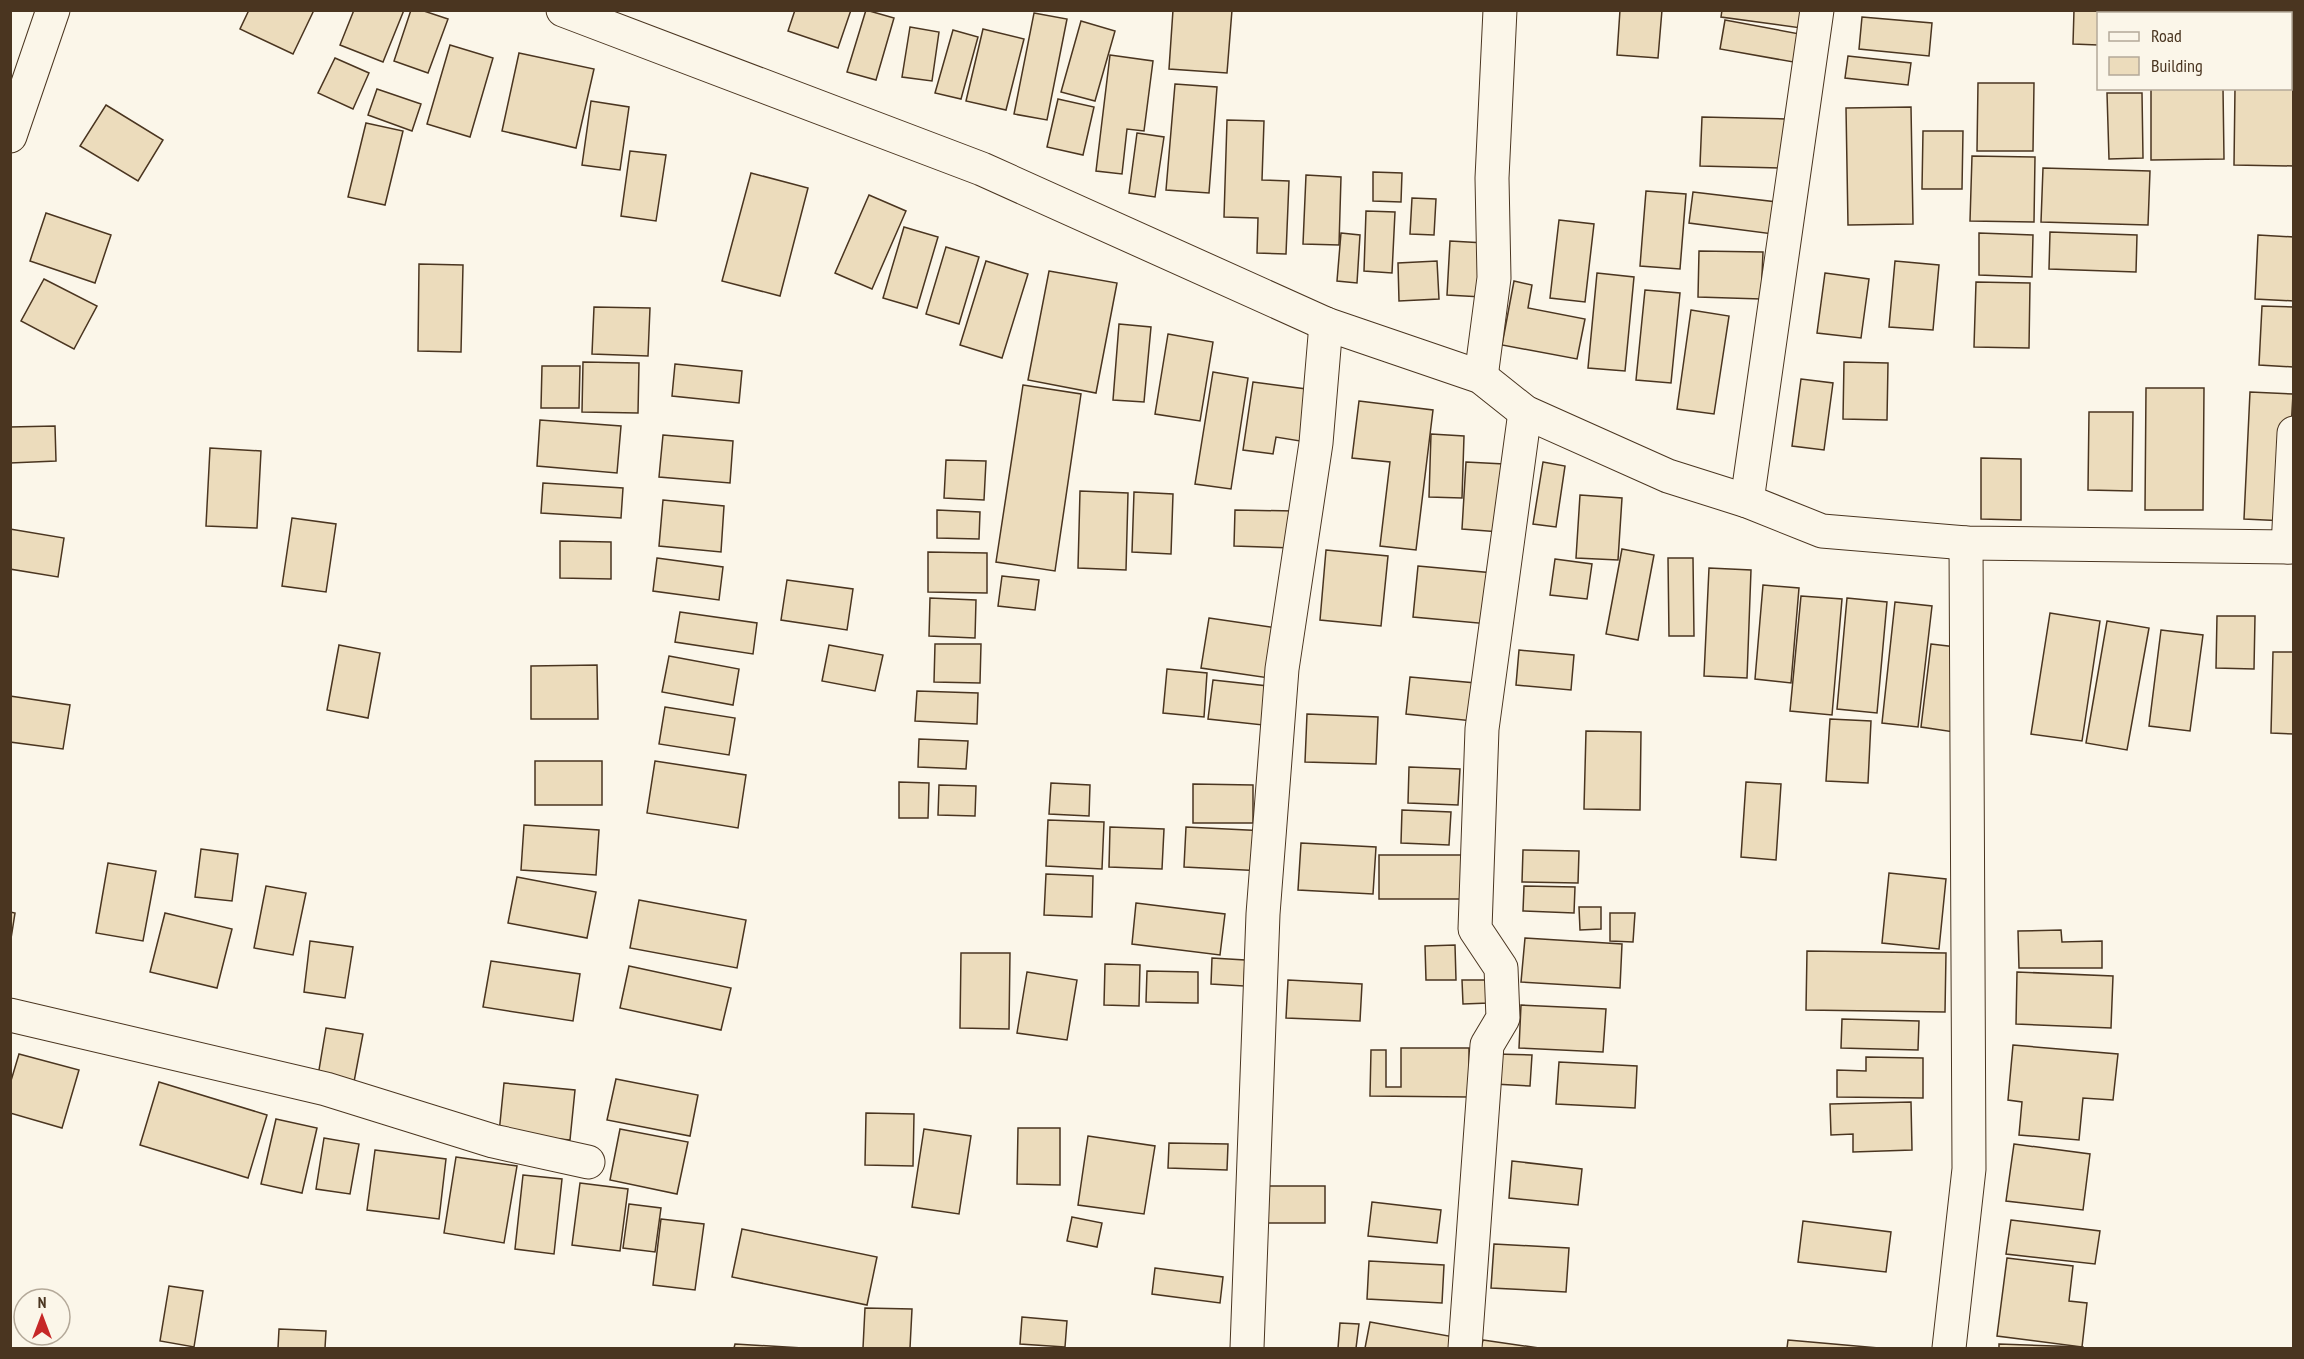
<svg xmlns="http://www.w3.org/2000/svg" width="2304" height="1359" font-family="'PT Sans Narrow',sans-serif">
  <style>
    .building { fill: #ecdcbc; stroke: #4a3520; stroke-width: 1.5 }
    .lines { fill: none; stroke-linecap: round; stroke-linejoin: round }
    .minor-casing { stroke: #4a3520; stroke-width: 35 }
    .minor { stroke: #fbf6e9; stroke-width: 33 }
  </style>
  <rect width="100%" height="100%" fill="#fbf6e9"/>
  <!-- building -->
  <g class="building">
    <path d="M249 10H314L293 54 240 29Z"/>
    <path d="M354 10H404L383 62 340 45Z"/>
    <path d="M411 10H421L448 19 428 73 394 61Z"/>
    <path d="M795 10H851L838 48 788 31Z"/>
    <path d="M866 10 894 18 876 80 847 72Z"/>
    <path d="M1173 10H1232L1227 73 1169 69Z"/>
    <path d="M1620 10H1662L1658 58 1617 55Z"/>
    <path d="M1722 10H1804L1801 28 1721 17Z"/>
    <path d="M2074 10H2139V14H2098V45L2073 44Z"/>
    <path d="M1034 13 1067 19 1047 120 1014 114Z"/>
    <path d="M1862 17 1932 23 1929 56 1859 49Z"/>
    <path d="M1725 20 1805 35 1799 63 1720 49Z"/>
    <path d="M1081 21 1115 31 1095 101 1061 92Z"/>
    <path d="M910 27 939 32 932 81 902 77Z"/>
    <path d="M983 29 1024 39 1006 110 966 101Z"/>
    <path d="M953 30 978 37 961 99 935 93Z"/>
    <path d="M450 45 493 58 470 137 427 124Z"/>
    <path d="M519 53 594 69 576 148 502 131Z"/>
    <path d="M1110 55 1153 61 1144 131 1127 129 1122 174 1096 171Z"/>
    <path d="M1848 56 1911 63 1908 85 1845 78Z"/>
    <path d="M335 58 369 73 353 109 318 93Z"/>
    <path d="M2290 82 2294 83V166L2234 165 2235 88H2290Z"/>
    <path d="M1978 83H2034L2033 151H1977Z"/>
    <path d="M1175 84 1217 87 1209 193 1166 190Z"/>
    <path d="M2151 88H2223L2224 159 2151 160Z"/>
    <path d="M377 89 421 104 412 131 368 115Z"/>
    <path d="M2107 93H2142L2143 158 2109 159Z"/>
    <path d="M1058 99 1094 107 1083 155 1047 147Z"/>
    <path d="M591 101 629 107 620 170 582 165Z"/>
    <path d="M106 105 163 140 138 181 80 146Z"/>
    <path d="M1911 107 1913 224 1848 225 1846 108Z"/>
    <path d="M1702 117 1786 119 1785 168 1700 166Z"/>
    <path d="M1227 120 1264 121 1262 180 1289 181 1286 254 1257 253 1258 218 1224 217Z"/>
    <path d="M366 123 403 131 385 205 348 197Z"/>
    <path d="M1923 131H1963L1962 189H1922Z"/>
    <path d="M1137 133 1164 137 1155 197 1129 193Z"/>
    <path d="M630 151 666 155 656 221 621 216Z"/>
    <path d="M1972 156 2035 157 2034 222 1970 221Z"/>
    <path d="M2043 168 2150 171 2148 225 2041 222Z"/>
    <path d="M1373 172 1402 173 1401 202 1373 201Z"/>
    <path d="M751 173 808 188 780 296 722 281Z"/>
    <path d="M1306 175 1341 177 1339 245 1303 244Z"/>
    <path d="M1646 191 1686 194 1680 269 1640 266Z"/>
    <path d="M1693 192 1777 202 1773 234 1689 223Z"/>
    <path d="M869 195 906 211 872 289 835 273Z"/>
    <path d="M1412 198 1436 199 1434 235 1410 234Z"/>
    <path d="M1366 211 1395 212 1392 273 1364 271Z"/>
    <path d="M46 213 111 235 95 283 30 261Z"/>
    <path d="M1559 220 1594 224 1585 302 1550 298Z"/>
    <path d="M904 227 938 237 917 308 883 298Z"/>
    <path d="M2050 232 2137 235 2136 272 2049 269Z"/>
    <path d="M1341 233 1360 235 1357 283 1337 281Z"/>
    <path d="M1979 233 2033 235 2032 277 1979 275Z"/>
    <path d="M2258 235 2294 237V301L2255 299Z"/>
    <path d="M1450 241 1485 243 1482 297 1447 295Z"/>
    <path d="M946 247 979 257 959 324 926 314Z"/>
    <path d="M1699 251 1763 252 1761 299 1698 297Z"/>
    <path d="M986 261 1028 274 1002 358 960 345Z"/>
    <path d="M1437 261 1439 299 1399 301 1398 263Z"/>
    <path d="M1895 261 1939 265 1933 330 1889 327Z"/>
    <path d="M419 264 463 265 461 352 418 351Z"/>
    <path d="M1049 271 1117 283 1096 393 1028 380Z"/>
    <path d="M1597 273 1634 277 1625 371 1588 368Z"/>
    <path d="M1825 273 1869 279 1861 338 1817 333Z"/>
    <path d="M44 279 97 306 74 349 21 321Z"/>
    <path d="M1514 281 1532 285 1528 308 1585 319 1577 359 1502 345Z"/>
    <path d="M1976 282 2030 283 2029 348 1974 347Z"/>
    <path d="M1645 290 1680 293 1671 383 1636 380Z"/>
    <path d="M2262 306 2294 307 2293 367 2259 365Z"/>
    <path d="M594 307 650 308 648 356 592 354Z"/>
    <path d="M1691 310 1729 316 1714 414 1677 409Z"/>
    <path d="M1119 324 1151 327 1144 402 1113 400Z"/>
    <path d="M1168 334 1213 342 1200 421 1155 414Z"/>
    <path d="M583 362 639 363 638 413 582 412Z"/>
    <path d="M1844 362 1888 363 1887 420 1843 419Z"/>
    <path d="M675 364 742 371 739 403 672 396Z"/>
    <path d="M542 366H580L579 408H541Z"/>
    <path d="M1213 372 1248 378 1231 489 1195 484Z"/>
    <path d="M1801 379 1833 383 1824 450 1792 446Z"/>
    <path d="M1253 382 1314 390 1306 442 1276 437 1273 454 1243 450Z"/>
    <path d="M1023 385 1081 394 1055 571 996 562Z"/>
    <path d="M2146 388H2204L2203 510H2145Z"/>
    <path d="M2250 392 2293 394 2286 521 2244 519Z"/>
    <path d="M1359 401 1433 410 1416 550 1380 546 1390 462 1352 458Z"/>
    <path d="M2089 412H2133L2132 491 2088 490Z"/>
    <path d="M540 420 621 426 617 473 537 466Z"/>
    <path d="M55 426 56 461 10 463V427Z"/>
    <path d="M1431 434 1464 436 1462 498 1429 497Z"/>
    <path d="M663 435 733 441 730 483 659 477Z"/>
    <path d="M210 448 261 451 257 528 206 526Z"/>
    <path d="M1981 458 2021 459V520L1981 519Z"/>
    <path d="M946 460 986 461 984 500 944 498Z"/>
    <path d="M1466 462 1504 464 1500 532 1462 529Z"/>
    <path d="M1543 462 1565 466 1556 527 1533 524Z"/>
    <path d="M543 483 623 488 621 518 541 513Z"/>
    <path d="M1080 491 1128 493 1126 570 1078 568Z"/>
    <path d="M1134 492 1173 494 1171 554 1132 552Z"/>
    <path d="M1580 495 1622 498 1618 560 1576 558Z"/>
    <path d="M663 500 724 506 721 552 659 546Z"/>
    <path d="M937 510 980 512 979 539 937 538Z"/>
    <path d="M1235 510 1294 511 1293 548 1234 546Z"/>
    <path d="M292 518 336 524 326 592 282 586Z"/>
    <path d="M10 529 64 538 58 577 10 569Z"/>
    <path d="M560 541 611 542V579L560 578Z"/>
    <path d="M1622 549 1654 555 1638 640 1606 634Z"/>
    <path d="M1326 550 1388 556 1381 626 1320 620Z"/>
    <path d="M928 552 987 553V593L928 592Z"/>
    <path d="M657 558 723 567 719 600 653 591Z"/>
    <path d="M1668 558H1693L1694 636H1669Z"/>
    <path d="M1555 559 1592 564 1587 599 1550 595Z"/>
    <path d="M1418 566 1494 573 1489 624 1413 617Z"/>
    <path d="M1709 568 1751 570 1747 678 1704 676Z"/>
    <path d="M1002 576 1039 580 1035 610 998 606Z"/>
    <path d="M787 580 853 589 847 630 781 620Z"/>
    <path d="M1763 585 1799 588 1791 683 1755 679Z"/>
    <path d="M1801 596 1842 599 1832 715 1790 711Z"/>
    <path d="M930 598 976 600 975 638 929 636Z"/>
    <path d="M1847 598 1887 602 1877 713 1837 709Z"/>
    <path d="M1895 602 1932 606 1918 727 1882 723Z"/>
    <path d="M680 612 757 623 753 654 675 642Z"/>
    <path d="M2050 613 2100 621 2082 741 2031 734Z"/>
    <path d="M2217 616H2255L2254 669 2216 668Z"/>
    <path d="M1209 618 1277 628 1269 678 1201 668Z"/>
    <path d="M2107 621 2149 628 2127 750 2086 743Z"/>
    <path d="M2161 630 2203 635 2190 731 2149 726Z"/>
    <path d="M935 644H981L980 683 934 682Z"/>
    <path d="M1931 644 1965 648 1954 732 1921 727Z"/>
    <path d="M339 645 380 653 368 718 327 710Z"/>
    <path d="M829 645 883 655 875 691 822 681Z"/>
    <path d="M1519 650 1574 655 1571 690 1516 685Z"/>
    <path d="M2273 652H2294V734L2271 733Z"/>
    <path d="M669 656 739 669 733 705 662 692Z"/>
    <path d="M597 665 598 719H531V666Z"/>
    <path d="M1167 669 1207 673 1204 717 1163 713Z"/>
    <path d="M1410 677 1476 683 1473 721 1406 714Z"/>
    <path d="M1213 680 1268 686 1263 725 1208 719Z"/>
    <path d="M917 691 978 693 977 724 915 721Z"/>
    <path d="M10 696 70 705 63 749 10 742Z"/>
    <path d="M665 707 735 718 729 755 659 744Z"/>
    <path d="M1307 714 1378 717 1376 764 1305 762Z"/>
    <path d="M1830 719 1871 721 1868 783 1826 781Z"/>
    <path d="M1586 731 1641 732 1640 810 1584 809Z"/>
    <path d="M919 739 968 741 966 769 918 767Z"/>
    <rect x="535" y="761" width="67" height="44"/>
    <path d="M655 761 746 775 738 828 647 813Z"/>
    <path d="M1409 767 1460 769 1458 805 1408 803Z"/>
    <path d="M899 782 929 783 928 818H899Z"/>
    <path d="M1746 782 1781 784 1776 860 1741 857Z"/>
    <path d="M1051 783 1090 785 1089 816 1049 814Z"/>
    <path d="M1193 784 1253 785V823H1193Z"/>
    <path d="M939 785 976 786 975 816 938 815Z"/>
    <path d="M1402 810 1451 812 1449 845 1401 843Z"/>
    <path d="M1048 820 1104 822 1102 869 1046 866Z"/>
    <path d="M524 825 599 830 596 875 521 870Z"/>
    <path d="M1110 827 1164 829 1162 869 1109 867Z"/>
    <path d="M1186 827 1267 831 1264 871 1184 867Z"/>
    <path d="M1301 843 1376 847 1373 894 1298 890Z"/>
    <path d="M201 849 238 854 232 901 195 897Z"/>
    <path d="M1523 850 1579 851 1578 883 1522 882Z"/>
    <path d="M1379 855H1462L1463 899H1379Z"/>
    <path d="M108 863 156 871 143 941 96 933Z"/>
    <path d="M1889 873 1946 879 1939 949 1882 943Z"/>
    <path d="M1046 874 1093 876 1092 917 1044 915Z"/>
    <path d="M517 877 596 892 587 938 508 923Z"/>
    <path d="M266 886 306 893 293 955 254 948Z"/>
    <path d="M1524 886 1575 887 1574 913 1523 911Z"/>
    <path d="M639 900 746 920 737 968 630 948Z"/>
    <path d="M1136 903 1225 914 1220 955 1132 944Z"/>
    <path d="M1579 907H1601V929L1580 930Z"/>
    <path d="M10 912 15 913 10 945Z"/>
    <path d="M165 913 232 929 217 988 150 972Z"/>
    <path d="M1610 913H1635L1633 942 1610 941Z"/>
    <path d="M2061 930 2062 942 2102 941V968H2019L2018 931Z"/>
    <path d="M1525 938 1622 944 1620 988 1521 982Z"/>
    <path d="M310 941 353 947 345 998 304 992Z"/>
    <path d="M1455 945 1456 980H1426L1425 946Z"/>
    <path d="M1807 951 1946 953 1945 1012 1806 1010Z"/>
    <path d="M961 953H1010L1009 1029 960 1028Z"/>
    <path d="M1212 958 1245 960 1244 986 1211 984Z"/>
    <path d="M491 961 580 974 573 1021 483 1007Z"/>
    <path d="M1105 964 1140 965 1139 1006 1104 1005Z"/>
    <path d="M629 966 731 988 721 1030 620 1008Z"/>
    <path d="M1147 971 1198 972V1003L1146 1002Z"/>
    <path d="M1027 972 1077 980 1067 1040 1017 1033Z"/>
    <path d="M2017 972 2113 976 2111 1028 2016 1024Z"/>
    <path d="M1288 980 1362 984 1360 1021 1286 1018Z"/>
    <path d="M1462 980H1488L1489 1003 1463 1004Z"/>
    <path d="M1521 1005 1606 1009 1603 1052 1519 1048Z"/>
    <path d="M1842 1019 1919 1021 1918 1050 1841 1048Z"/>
    <path d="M326 1028 363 1034 354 1082 318 1076Z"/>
    <path d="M2013 1045 2118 1054 2113 1100 2083 1098 2079 1140 2019 1135 2022 1102 2008 1100Z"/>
    <path d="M1401 1048H1469V1097L1370 1096 1371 1050H1386V1087H1401Z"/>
    <path d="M19 1054 79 1070 62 1128 10 1113V1084Z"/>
    <path d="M1495 1054 1532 1055 1530 1086 1494 1084Z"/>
    <path d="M1866 1057 1923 1058V1098L1837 1097V1070L1866 1071Z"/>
    <path d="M1559 1062 1637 1066 1635 1108 1556 1104Z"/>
    <path d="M616 1079 698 1095 690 1136 607 1120Z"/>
    <path d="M159 1082 267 1115 248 1178 140 1145Z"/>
    <path d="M504 1083 575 1090 570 1140 499 1133Z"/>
    <path d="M1911 1102 1912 1150 1853 1152V1134L1831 1135 1830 1104Z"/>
    <path d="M866 1113 914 1114 913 1166 865 1165Z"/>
    <path d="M276 1119 317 1128 302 1193 261 1184Z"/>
    <path d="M1018 1128H1060V1185L1017 1184Z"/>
    <path d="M620 1129 688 1142 677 1194 610 1180Z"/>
    <path d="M924 1129 971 1136 959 1214 912 1207Z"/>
    <path d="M1088 1136 1155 1146 1144 1214 1078 1205Z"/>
    <path d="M324 1138 359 1144 350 1194 316 1189Z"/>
    <path d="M1169 1143 1228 1144 1227 1170 1168 1168Z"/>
    <path d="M2014 1144 2090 1154 2083 1210 2006 1201Z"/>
    <path d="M375 1150 446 1159 439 1219 367 1210Z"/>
    <path d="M456 1157 517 1166 504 1243 444 1233Z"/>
    <path d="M1512 1161 1582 1169 1578 1205 1509 1198Z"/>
    <path d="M523 1175 562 1179 554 1254 515 1249Z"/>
    <path d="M580 1183 628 1189 620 1251 572 1245Z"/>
    <path d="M1262 1186H1325V1223H1261Z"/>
    <path d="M1372 1202 1441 1210 1437 1243 1368 1236Z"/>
    <path d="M629 1204 661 1208 655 1252 623 1248Z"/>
    <path d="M1072 1217 1102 1223 1097 1247 1067 1241Z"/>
    <path d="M661 1219 704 1224 695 1290 653 1285Z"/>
    <path d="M2011 1220 2100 1231 2095 1264 2006 1254Z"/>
    <path d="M1803 1221 1891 1232 1886 1272 1798 1262Z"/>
    <path d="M742 1229 877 1257 867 1305 732 1277Z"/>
    <path d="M1494 1244 1569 1248 1566 1292 1491 1288Z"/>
    <path d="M2007 1258 2073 1266 2069 1301 2087 1303 2082 1347 1997 1336Z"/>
    <path d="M1369 1261 1444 1265 1442 1303 1367 1299Z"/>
    <path d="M1155 1268 1223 1277 1220 1303 1152 1294Z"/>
    <path d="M169 1286 203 1291 194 1347 160 1341Z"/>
    <path d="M865 1308 912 1309 910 1348H863Z"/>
    <path d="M1022 1317 1067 1321 1065 1347 1020 1344Z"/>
    <path d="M1370 1322 1460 1338 1458 1348H1365Z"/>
    <path d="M1340 1323 1359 1324 1356 1348H1338Z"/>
    <path d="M279 1329 326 1331 325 1348H278Z"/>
    <path d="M1483 1340 1539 1348H1481Z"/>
    <path d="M1788 1340 1879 1348H1787Z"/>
    <path d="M735 1344 803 1348H734Z"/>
    <path d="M1999 1344 2083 1347V1348H1999Z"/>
  </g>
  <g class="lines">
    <!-- minor casing -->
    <g class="minor-casing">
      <g id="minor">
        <path d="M563 10 982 169 1326 324 1481 377 1525 412 1668 476 1747 501 1822 531 1966 543 2294 547"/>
        <path d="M10 136 53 10"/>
        <path d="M1481 377 1494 278 1492 178 1500 10"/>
        <path d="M1747 501 1817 10"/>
        <path d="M2288 547 2294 433"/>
        <path d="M10 1015 326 1089 493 1141 588 1162"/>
        <path d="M1247 1348 1263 914 1282 669 1316 443 1326 324"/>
        <path d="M1465 1348 1487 1045 1503 1018 1501 968 1475 929 1482 729 1525 412"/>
        <path d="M1949 1348 1969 1169 1966 543"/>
      </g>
    </g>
    <!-- minor -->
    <use href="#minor" class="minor"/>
  </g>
  <!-- border -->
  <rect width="2304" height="1359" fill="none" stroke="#4a3520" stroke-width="24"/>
  <!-- legend -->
  <rect x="2097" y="12" width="195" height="78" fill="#fbf6e9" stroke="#b4a999" stroke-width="1.5"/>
  <rect x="2109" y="32" width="30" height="9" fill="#fbf6e9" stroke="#b4a999" stroke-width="1.5"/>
  <text x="2151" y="42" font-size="18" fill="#4a3520">Road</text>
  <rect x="2109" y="57" width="30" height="18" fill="#ecdcbc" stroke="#b4a999" stroke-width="1.5"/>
  <text x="2151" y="72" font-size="18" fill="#4a3520">Building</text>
  <!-- north arrow -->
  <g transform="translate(42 1317)"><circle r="28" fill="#fbf6e9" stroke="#b4a999" stroke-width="1.5"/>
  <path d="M0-4.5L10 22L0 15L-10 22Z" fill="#c62828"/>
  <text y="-9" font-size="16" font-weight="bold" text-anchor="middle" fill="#4a3520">N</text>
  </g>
</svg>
